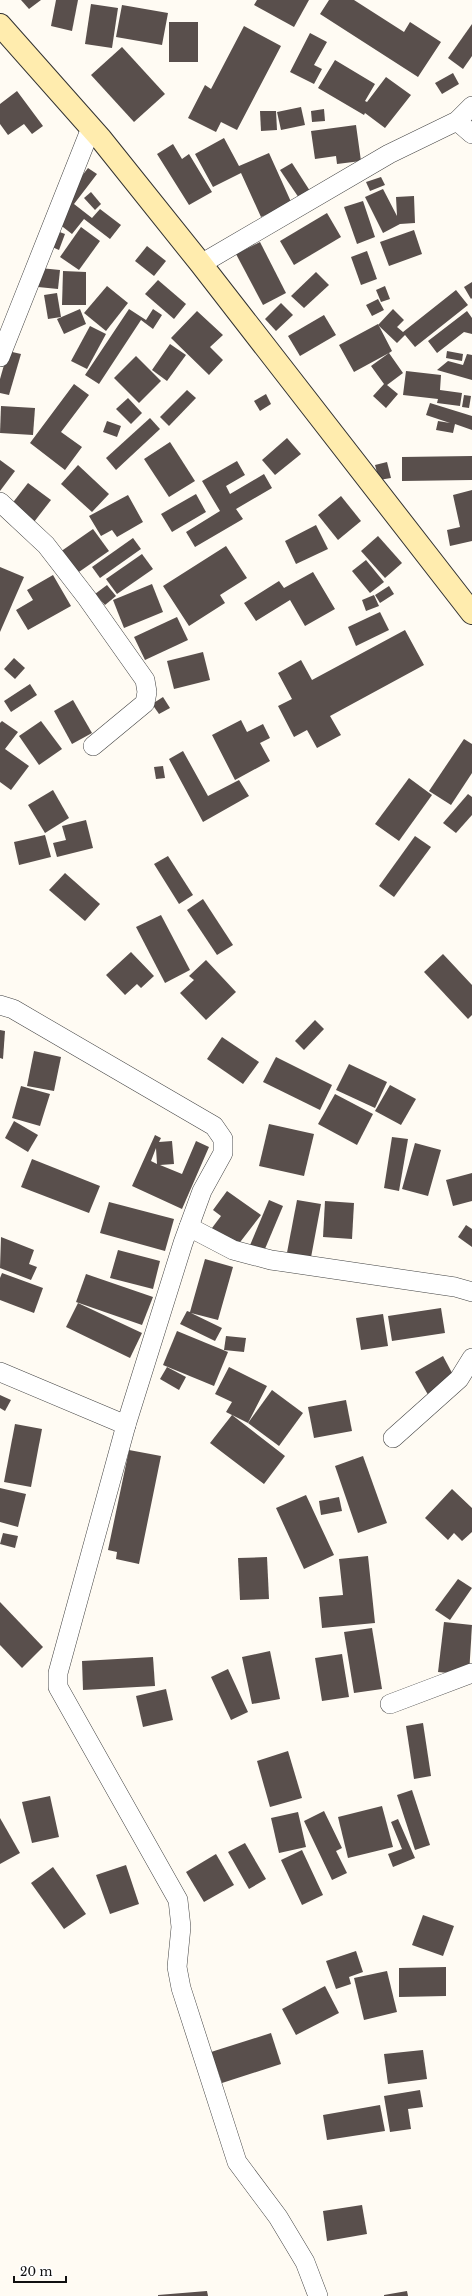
<svg xmlns="http://www.w3.org/2000/svg" width="472" height="2296" font-family="'Libre Baskerville',serif">
  <style>
    .building { fill: #594f4c; fill-rule: evenodd }
    .lines { fill: none; stroke-linecap: round; stroke-linejoin: round }
    .street-casing { stroke: #434343; stroke-width: 20 }
    .secondary-casing { stroke: #323232; stroke-width: 24 }
    .street { stroke: #fff; stroke-width: 19 }
    .secondary { stroke: #ffecae; stroke-width: 22 }
  </style>
  <rect width="100%" height="100%" fill="#fffbf3"/>
  <!-- building -->
  <g class="building">
    <path d="M21 0H41L29 9Z"/>
    <path d="M56 0H78L72 31 51 26Z"/>
    <path d="M257 0H309L294 27 254 5Z"/>
    <path d="M329 0H354L404 32 410 22 441 42 418 77 320 14Z"/>
    <path d="M91 4 118 8 112 48 85 44Z"/>
    <path d="M122 5 168 13 162 45 116 37Z"/>
    <rect x="169" y="22" width="29" height="40"/>
    <path d="M472 24V56L463 69 448 58Z"/>
    <path d="M244 26 281 46 237 130 221 122 216 132 188 118 205 85 211 89Z"/>
    <path d="M310 33 327 42 314 65 322 69 314 84 290 72Z"/>
    <path d="M122 47 165 94 134 122 91 75Z"/>
    <path d="M335 60 375 84 365 101 367 102 386 77 411 95 385 128 365 113 364 115 318 88Z"/>
    <path d="M453 73 459 84 442 94 435 83Z"/>
    <path d="M17 91 43 126 32 134 24 124 8 135 0 124V104Z"/>
    <path d="M301 107 305 125 281 130 277 112Z"/>
    <path d="M324 109 325 121 312 122 311 111Z"/>
    <path d="M260 111H276L277 130 261 131Z"/>
    <path d="M356 125 361 161 337 164 336 156 315 159 311 131Z"/>
    <path d="M224 138 239 166 269 153 292 204 261 217 241 173 213 187 195 154Z"/>
    <path d="M173 144 182 159 189 154 212 192 189 205 157 154Z"/>
    <path d="M292 163 310 191 299 198 280 170Z"/>
    <path d="M88 168 97 174 74 204 92 218 100 209 121 225 110 239 84 219 72 234 50 217Z"/>
    <path d="M381 177 385 185 370 191 366 182Z"/>
    <path d="M383 189 397 216 396 197 414 196 415 223 400 224 383 233 365 197Z"/>
    <path d="M91 192 101 204 95 210 84 198Z"/>
    <path d="M363 201 375 237 357 244 344 207Z"/>
    <path d="M327 213 341 237 294 265 280 241Z"/>
    <path d="M81 227 100 241 79 270 60 257Z"/>
    <path d="M49 228 65 234 59 250 43 243Z"/>
    <path d="M414 230 422 254 389 266 380 242Z"/>
    <path d="M260 242 286 293 263 305 236 254Z"/>
    <path d="M147 246 166 261 154 276 135 261Z"/>
    <path d="M367 251 377 279 361 285 351 257Z"/>
    <path d="M40 268 60 270 58 289 38 287Z"/>
    <path d="M63 271 86 272V305H62Z"/>
    <path d="M316 272 329 285 304 308 291 296Z"/>
    <path d="M158 280 186 304 174 319 145 294Z"/>
    <path d="M472 282V298L471 299 464 287Z"/>
    <path d="M107 286 128 303 106 331 84 313Z"/>
    <path d="M385 286 390 299 381 302 376 290Z"/>
    <path d="M456 290 468 305 415 347 405 335 397 343 378 325 393 309 404 320 397 327 403 332Z"/>
    <path d="M57 293 61 317 48 319 44 295Z"/>
    <path d="M378 299 384 310 372 316 366 305Z"/>
    <path d="M281 303 293 315 276 331 265 319Z"/>
    <path d="M80 309 86 324 64 334 57 319Z"/>
    <path d="M129 309 146 320 153 309 162 315 153 329 141 320 99 384 85 375Z"/>
    <path d="M197 311 223 335 210 347 223 360 209 375 171 338Z"/>
    <path d="M467 311 472 318V334L464 332 437 353 428 341Z"/>
    <path d="M324 315 336 335 300 356 288 336Z"/>
    <path d="M378 324 392 351 389 353 403 373 387 385 398 394 386 408 373 396 384 384 371 366 389 353 354 372 339 345Z"/>
    <path d="M90 326 106 334 87 369 71 361Z"/>
    <path d="M170 344 186 355 167 381 152 370Z"/>
    <path d="M8 351 21 354 9 395 0 393V379Z"/>
    <path d="M447 351 463 354 462 361 446 358Z"/>
    <path d="M467 354 472 355V380L437 370 448 361 463 365Z"/>
    <path d="M136 356 161 381 139 403 114 378Z"/>
    <path d="M406 371 441 375 440 390 462 393 460 406 437 403 438 399 403 395Z"/>
    <path d="M74 384 89 395 61 432 82 447 65 470 30 443Z"/>
    <path d="M187 390 196 398 169 426 160 417Z"/>
    <path d="M266 394 271 404 260 411 254 401Z"/>
    <path d="M464 395 471 396 469 408 462 407Z"/>
    <path d="M128 398 142 413 131 424 116 409Z"/>
    <path d="M430 403 472 416V430L455 424 453 433 436 430 438 421 450 423 426 415Z"/>
    <path d="M1 406 35 408 33 435 0 433Z"/>
    <path d="M150 418 160 429 116 470 106 458Z"/>
    <path d="M107 421 121 426 117 437 103 432Z"/>
    <path d="M287 438 301 454 275 475 262 460Z"/>
    <path d="M170 442 195 481 169 497 144 459Z"/>
    <path d="M472 456V480L402 481V457Z"/>
    <path d="M0 460 15 471 0 491Z"/>
    <path d="M237 461 245 475 226 486 230 494 264 474 272 488 236 509 243 519 195 547 186 532 220 511 202 481Z"/>
    <path d="M387 462 391 478 379 480 375 465Z"/>
    <path d="M78 465 109 494 92 512 61 484Z"/>
    <path d="M28 483 51 500 34 522 11 505Z"/>
    <path d="M472 490V541L450 546 447 530 460 527 453 495Z"/>
    <path d="M196 494 206 512 172 532 161 514Z"/>
    <path d="M128 495 143 522 117 537 112 530 101 536 89 516Z"/>
    <path d="M341 496 361 521 338 540 318 515Z"/>
    <path d="M316 525 328 549 296 564 285 541Z"/>
    <path d="M93 529 109 551 76 574 60 552Z"/>
    <path d="M378 536 402 563 385 578 361 551Z"/>
    <path d="M133 538 141 549 100 578 92 567Z"/>
    <path d="M226 546 247 578 220 595 225 603 189 626 163 586Z"/>
    <path d="M142 554 153 569 117 594 106 579Z"/>
    <path d="M366 560 384 582 370 593 352 571Z"/>
    <path d="M0 567 24 577 0 632Z"/>
    <path d="M313 572 335 609 305 626 290 600 256 621 244 603 279 581 284 588Z"/>
    <path d="M53 575 71 606 28 630 16 610 33 600 27 590Z"/>
    <path d="M152 584 163 612 124 628 113 600Z"/>
    <path d="M107 585 116 596 105 605 95 594Z"/>
    <path d="M389 586 394 594 380 603 375 595Z"/>
    <path d="M374 595 379 606 366 611 362 600Z"/>
    <path d="M380 612 389 630 356 646 348 627Z"/>
    <path d="M177 617 188 640 145 660 134 637Z"/>
    <path d="M405 630 424 665 330 716 341 735 317 748 307 730 294 737 278 706 292 699 278 673 301 660 312 680Z"/>
    <path d="M203 652 210 680 174 689 167 661Z"/>
    <path d="M14 658 25 668 15 679 4 669Z"/>
    <path d="M30 684 37 695 11 712 4 701Z"/>
    <path d="M163 697 170 708 159 714 152 704Z"/>
    <path d="M73 700 92 733 72 744 54 711Z"/>
    <path d="M241 720 247 732 263 724 270 738 260 743 270 761 235 780 212 735Z"/>
    <path d="M2 721 18 732 5 749 29 766 11 790 0 782V723Z"/>
    <path d="M41 721 62 749 39 765 19 736Z"/>
    <path d="M464 739 472 744V773L451 805 429 791Z"/>
    <path d="M183 751 208 796 239 780 249 796 203 822 169 759Z"/>
    <path d="M163 766 165 778 156 779 154 767Z"/>
    <path d="M409 778 432 795 399 841 375 824Z"/>
    <path d="M53 790 69 818 45 833 28 805Z"/>
    <path d="M468 794 472 797V815L456 833 443 823Z"/>
    <path d="M86 820 93 848 57 857 53 843 66 840 62 826Z"/>
    <path d="M45 835 51 857 19 865 14 842Z"/>
    <path d="M415 836 431 847 394 897 379 886Z"/>
    <path d="M168 856 193 895 179 904 154 864Z"/>
    <path d="M65 873 100 904 85 921 49 890Z"/>
    <path d="M203 899 233 945 217 955 187 910Z"/>
    <path d="M161 915 190 970 165 983 136 927Z"/>
    <path d="M131 952 154 976 141 988 137 984 125 995 106 975Z"/>
    <path d="M443 954 472 985V1015L468 1019 424 972Z"/>
    <path d="M206 960 236 992 206 1020 180 993 194 980 189 976Z"/>
    <path d="M315 1020 324 1029 304 1050 295 1041Z"/>
    <path d="M0 1030 5 1031 3 1059 0 1058Z"/>
    <path d="M222 1037 259 1062 243 1084 207 1059Z"/>
    <path d="M34 1051 61 1057 54 1091 27 1086Z"/>
    <path d="M276 1057 332 1085 320 1110 263 1082Z"/>
    <path d="M349 1064 387 1082 375 1108 336 1090Z"/>
    <path d="M390 1085 416 1099 401 1125 375 1111Z"/>
    <path d="M21 1086 50 1094 40 1126 12 1118Z"/>
    <path d="M335 1094 373 1114 357 1145 318 1124Z"/>
    <path d="M14 1121 38 1135 28 1152 5 1138Z"/>
    <path d="M269 1124 314 1134 304 1176 259 1166Z"/>
    <path d="M155 1135 161 1138 159 1142 172 1141 174 1164 160 1165 182 1174 196 1141 209 1147 182 1209 132 1186ZM156 1148 157 1164 151 1161Z"/>
    <path d="M392 1137 408 1139 399 1191 384 1188Z"/>
    <path d="M415 1143 441 1150 428 1196 402 1189Z"/>
    <path d="M32 1159 100 1186 89 1213 21 1187Z"/>
    <path d="M472 1173V1201L453 1206 446 1180Z"/>
    <path d="M227 1191 261 1215 234 1250 209 1232 221 1216 213 1210Z"/>
    <path d="M269 1200 283 1206 262 1256 248 1250Z"/>
    <path d="M297 1200 321 1204 309 1268 285 1263Z"/>
    <path d="M325 1201 354 1203 352 1239 323 1237Z"/>
    <path d="M109 1202 174 1219 165 1251 100 1233Z"/>
    <path d="M466 1225 472 1229V1247L458 1237Z"/>
    <path d="M1 1237 34 1250 29 1264 37 1267 31 1280 0 1268Z"/>
    <path d="M118 1250 160 1261 153 1289 110 1278Z"/>
    <path d="M205 1259 233 1267 218 1320 191 1313 222 1328 215 1341 180 1324 187 1311 190 1312Z"/>
    <path d="M2 1273 43 1288 34 1313 0 1300V1278Z"/>
    <path d="M86 1274 153 1297 142 1325 76 1302Z"/>
    <path d="M78 1303 142 1333 130 1358 66 1327Z"/>
    <path d="M441 1308 445 1333 392 1341 388 1316Z"/>
    <path d="M383 1314 388 1346 361 1350 356 1318Z"/>
    <path d="M177 1331 228 1352 214 1386 163 1365Z"/>
    <path d="M226 1336 246 1338 244 1352 224 1350Z"/>
    <path d="M443 1356 458 1384 431 1400 415 1372Z"/>
    <path d="M167 1367 186 1377 179 1390 160 1379Z"/>
    <path d="M229 1367 267 1386 248 1423 232 1415 285 1456 264 1484 210 1443 232 1415 226 1412 232 1402 215 1394Z"/>
    <path d="M272 1390 303 1413 279 1446 248 1423Z"/>
    <path d="M0 1395 11 1400 5 1411 0 1408Z"/>
    <path d="M346 1400 352 1431 314 1438 308 1407Z"/>
    <path d="M15 1424 42 1429 31 1487 4 1482Z"/>
    <path d="M129 1450 161 1456 139 1564 116 1559 117 1552 108 1550Z"/>
    <path d="M363 1456 387 1523 358 1533 335 1466Z"/>
    <path d="M0 1488 26 1494 18 1527 0 1522Z"/>
    <path d="M452 1489 472 1508V1532L462 1541 454 1533 448 1540 425 1518Z"/>
    <path d="M306 1495 334 1555 304 1569 276 1508Z"/>
    <path d="M339 1497 342 1511 321 1515 319 1501Z"/>
    <path d="M3 1533 18 1536 15 1548 0 1544Z"/>
    <path d="M368 1556 375 1623 322 1628 319 1597 343 1595 339 1559Z"/>
    <path d="M267 1557 269 1599 240 1600 238 1558Z"/>
    <path d="M458 1579 472 1588 450 1620 435 1610Z"/>
    <path d="M0 1602 43 1647 22 1668 0 1645Z"/>
    <path d="M444 1622 472 1625 469 1675 438 1672Z"/>
    <path d="M372 1628 382 1689 354 1693 344 1632Z"/>
    <path d="M270 1651 280 1699 252 1704 242 1657Z"/>
    <path d="M342 1654 349 1697 322 1701 315 1658Z"/>
    <path d="M153 1657 155 1686 83 1690 82 1661Z"/>
    <path d="M228 1669 248 1712 231 1720 211 1677Z"/>
    <path d="M166 1689 173 1720 143 1727 136 1696Z"/>
    <path d="M423 1723 431 1776 414 1779 406 1726Z"/>
    <path d="M288 1751 302 1798 270 1807 257 1761Z"/>
    <path d="M412 1790 430 1845 415 1850 397 1795Z"/>
    <path d="M50 1796 59 1837 32 1843 22 1802Z"/>
    <path d="M382 1806 393 1847 348 1858 338 1817Z"/>
    <path d="M324 1811 342 1848 336 1851 347 1873 332 1880 304 1821Z"/>
    <path d="M298 1812 306 1847 279 1853 271 1818Z"/>
    <path d="M0 1818 20 1853 0 1864Z"/>
    <path d="M398 1819 415 1858 393 1867 388 1854 402 1849 391 1822Z"/>
    <path d="M245 1843 266 1879 249 1889 228 1852Z"/>
    <path d="M302 1850 323 1895 302 1905 281 1860Z"/>
    <path d="M216 1854 234 1885 204 1902 186 1872Z"/>
    <path d="M126 1865 139 1904 110 1914 96 1875Z"/>
    <path d="M53 1867 86 1914 64 1929 31 1883Z"/>
    <path d="M423 1915 454 1926 443 1956 412 1945Z"/>
    <path d="M356 1951 363 1972 349 1977 351 1984 336 1989 326 1961Z"/>
    <path d="M446 1967V1996L399 1997V1968Z"/>
    <path d="M387 1971 397 2012 364 2020 354 1978Z"/>
    <path d="M325 1986 339 2013 296 2035 282 2009Z"/>
    <path d="M271 2033 281 2064 222 2083 211 2052Z"/>
    <path d="M423 2050 427 2079 388 2084 384 2054Z"/>
    <path d="M420 2090 423 2107 408 2109 411 2129 390 2132 384 2096Z"/>
    <path d="M380 2105 385 2131 327 2140 323 2115Z"/>
    <path d="M362 2205 367 2234 327 2241 323 2211Z"/>
    <path d="M207 2291 208 2296H158V2295Z"/>
    <path d="M407 2291 408 2296H384V2295Z"/>
  </g>
  <g class="lines">
    <!-- street casing -->
    <g class="street-casing">
      <g id="street">
        <path d="M457 121 472 134"/>
        <path d="M201 264 389 154 457 121 472 106"/>
        <path d="M0 357 91 128"/>
        <path d="M0 502 46 545 87 598 145 680 147 692 145 703 93 746"/>
        <path d="M0 1005 13 1009 214 1126 223 1139V1153L202 1191 183 1243 126 1425 58 1673V1687L178 1900 181 1927 177 1967 181 1988 237 2162 278 2217 305 2262 318 2296"/>
        <path d="M189 1227 233 1250 271 1260 455 1287 472 1292"/>
        <path d="M0 1372 126 1425"/>
        <path d="M393 1438 459 1379 472 1358"/>
        <path d="M390 1704 472 1673"/>
      </g>
    </g>
    <!-- secondary casing -->
    <g class="secondary-casing">
      <path id="secondary" d="M0 25 101 139 201 264 472 613"/>
    </g>
    <!-- street -->
    <use href="#street" class="street"/>
    <!-- secondary -->
    <use href="#secondary" class="secondary"/>
  </g>
  <!-- scale -->
  <path d="M14 2276v6h52v-6" fill="none" stroke="#101010" stroke-width="2"/>
  <text x="20" y="2276" font-size="12" fill="#101010" stroke="#ffffff" stroke-width="3" paint-order="stroke">20 m</text>
</svg>
